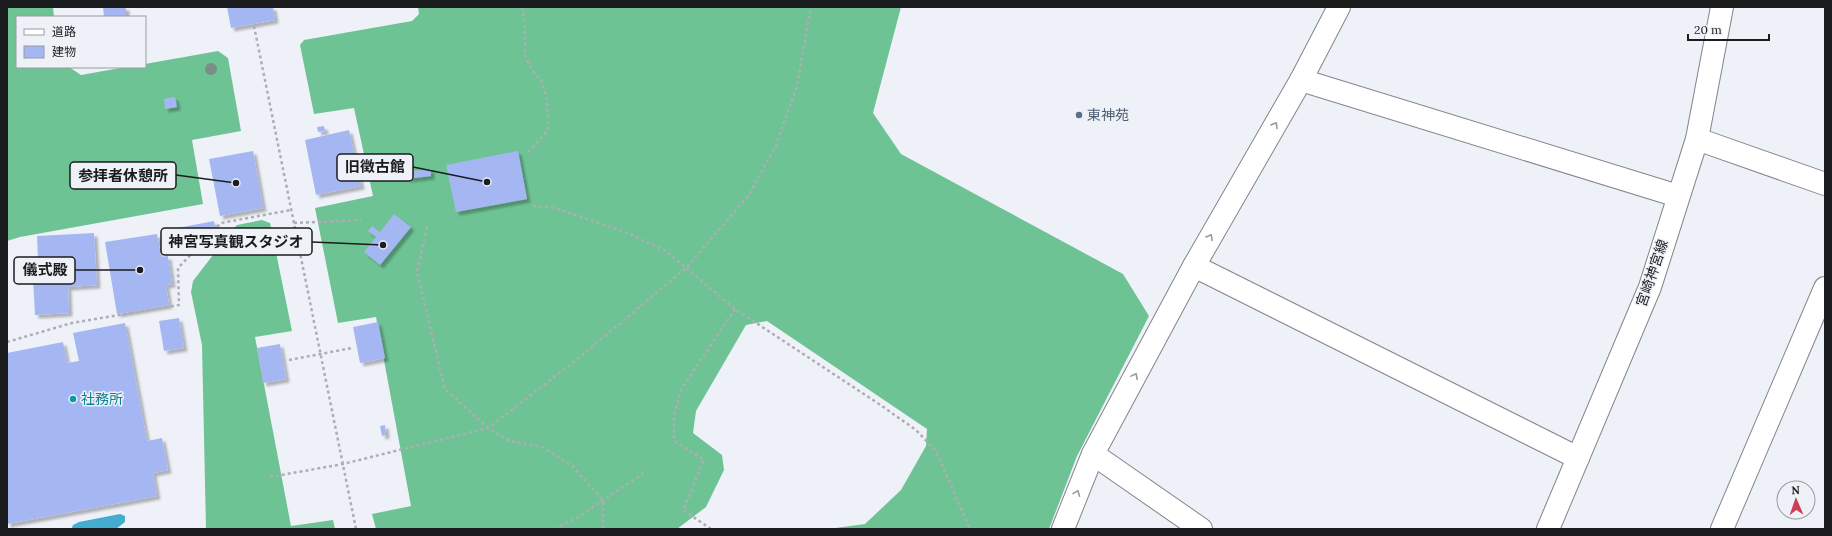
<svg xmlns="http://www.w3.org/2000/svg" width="1832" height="536" font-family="Lora,'Noto Sans JP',serif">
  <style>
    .forest { fill: #6ec395 }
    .water { fill: #43accf }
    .building { fill: #a5b7f2; filter: url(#shadow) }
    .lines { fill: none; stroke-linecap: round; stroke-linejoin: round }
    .street-casing { stroke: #83858b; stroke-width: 24 }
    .secondary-casing { stroke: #83858b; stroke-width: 24 }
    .path { stroke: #adaeb4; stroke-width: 2.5; stroke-dasharray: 3 3; stroke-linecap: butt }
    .street { stroke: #fff; stroke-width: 22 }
    .secondary { stroke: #fff; stroke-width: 22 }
    .tree { fill: #798e87 }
    .oneway { stroke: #98999a }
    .service-dot { fill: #5c6f8a; stroke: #eff1f8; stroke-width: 1.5 }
    .culture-dot { fill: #0f9aa8; stroke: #eff1f8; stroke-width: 1.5 }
    .labels { text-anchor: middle; stroke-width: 3; stroke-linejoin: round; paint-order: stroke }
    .service-label { font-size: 14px; fill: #4e5e75; stroke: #eff1f8; text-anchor: start }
    .street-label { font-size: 14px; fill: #1b1c1e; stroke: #eff1f8 }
    .culture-label { font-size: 14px; fill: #0d838f; stroke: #eff1f8; text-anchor: start }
    .leader { fill: none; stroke: #1b1c1e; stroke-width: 1.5 }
    .callout-dot { fill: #1b1c1e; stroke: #eff1f8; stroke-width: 1.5 }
    .callout { fill: #eff1f8; stroke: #1b1c1e; stroke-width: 1.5 }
    .callout-label { font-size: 15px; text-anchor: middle; font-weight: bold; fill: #1b1c1e }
  </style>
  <defs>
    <filter id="shadow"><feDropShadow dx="3.5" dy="3.5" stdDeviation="1" flood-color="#0004"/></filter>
  </defs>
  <rect width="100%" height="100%" fill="#eff1f8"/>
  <!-- forest -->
  <g class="forest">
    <path d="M7 7H53L54 17H17V67H69L81 75 126 67H145V64L218 51 228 58 241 131 192 140 203 204 20 237 7 241Z"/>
    <path d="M418 7H901L873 113 901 154 1123 274 1149 316 1077 456 1049 529H828L865 524 901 490 926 446 927 429 767 321 746 325 696 411 693 433 722 455 724 470 706 507 677 529H376L372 514 411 506 376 317 338 323 315 208 373 196 354 108 314 114 300 45 304 40 412 21 419 14Z"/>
    <path d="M262 220 270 223 292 331 255 337 291 526 333 520 335 529H206L202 345 191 292 193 281 233 229 237 225Z"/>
  </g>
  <!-- water -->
  <path class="water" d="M120 514 125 516V522L116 529 72 528 73 525 79 522Z"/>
  <!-- building -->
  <g class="building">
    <path d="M103 7H126V17H104Z"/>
    <path d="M227 7H273L275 20 231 28Z"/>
    <path d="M175 97 177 107 165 109 164 99Z"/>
    <path d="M324 126 325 131 318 132 317 127Z"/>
    <path d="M349 130 361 186 316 195 305 140Z"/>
    <path d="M253 151 263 208 220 216 209 159Z"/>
    <path d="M518 151 527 199 456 212 446 165Z"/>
    <path d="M431 169V176L407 179 406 172Z"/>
    <path d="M394 214 411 227 380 265 364 252 376 237 368 231 372 226 380 232Z"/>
    <path d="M214 221 215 227 163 236 162 231Z"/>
    <path d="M94 233 97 285 68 287 69 313 35 315 32 261H38L37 236Z"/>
    <path d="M157 234 161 257 168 256 172 284 166 285 169 305 117 314 105 242Z"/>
    <path d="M179 318 184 348 164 351 159 321Z"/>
    <path d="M378 322 385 358 360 363 353 327Z"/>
    <path d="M125 323 147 441 162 438 168 470 153 473 157 496 7 524V353L63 342 67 363 79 361 73 333Z"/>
    <path d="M280 344 286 379 263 383 257 348Z"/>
    <path d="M385 425 386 435 382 436 380 426Z"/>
  </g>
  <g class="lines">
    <!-- street casing -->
    <g class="street-casing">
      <g id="street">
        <path d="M1301 80 1678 196"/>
        <path d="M1697 139 1825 184"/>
        <path d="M1194 266 1578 458"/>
        <path d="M1093 454 1201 529"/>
        <path d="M1063 529 1093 454 1194 266 1301 80 1339 7"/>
        <path d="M1722 529 1825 288"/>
      </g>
    </g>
    <!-- secondary casing -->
    <g class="secondary-casing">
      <path id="secondary" d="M1548 529 1650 287 1697 139 1722 7"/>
    </g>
    <!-- path -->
    <g class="path">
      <path d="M522 7 525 25V55L532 70 542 82 547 100 548 130 527 154"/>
      <path d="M254 26 356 529"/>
      <path d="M533 206 555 208 625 232 666 251 735 309 879 404 916 430 936 451 970 529"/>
      <path d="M294 223 361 220"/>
      <path d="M427 227 417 272 445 389 488 428 509 441 542 447 572 466 603 500V529"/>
      <path d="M7 342 72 323 179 305 178 268 221 223 291 210"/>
      <path d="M289 360 352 348"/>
      <path d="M270 477 343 464 488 428 575 361 686 268 749 195 776 145 797 86 811 7"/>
      <path d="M555 529 577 518 645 472"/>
      <path d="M711 529 683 510 704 460 674 441V415L681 390 735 309"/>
    </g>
    <!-- street -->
    <use href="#street" class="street"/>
    <!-- secondary -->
    <use href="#secondary" class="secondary"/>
  </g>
  <!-- trees -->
  <circle class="tree" cx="211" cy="69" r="6"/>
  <!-- one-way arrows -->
  <defs><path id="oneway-chevron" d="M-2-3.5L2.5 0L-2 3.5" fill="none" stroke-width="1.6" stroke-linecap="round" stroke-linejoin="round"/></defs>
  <g class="oneway">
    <use href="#oneway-chevron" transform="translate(1275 125) rotate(-60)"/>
    <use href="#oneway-chevron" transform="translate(1210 237) rotate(-60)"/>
    <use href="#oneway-chevron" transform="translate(1135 376) rotate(-62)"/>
    <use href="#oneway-chevron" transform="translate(1077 493) rotate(-69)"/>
  </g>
  <!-- markers -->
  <circle class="service-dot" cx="1079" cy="115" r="4"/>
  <circle class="culture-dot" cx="73" cy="399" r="4"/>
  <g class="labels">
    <!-- service labels -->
    <g class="service-label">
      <text x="1087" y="120">東神苑</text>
    </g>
    <!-- street labels -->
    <g class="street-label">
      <text transform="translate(1652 273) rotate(-71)" y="5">宮崎神宮線</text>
    </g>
    <!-- culture labels -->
    <g class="culture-label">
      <text x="81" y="404">社務所</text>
    </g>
  </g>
  <!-- callouts -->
  <path class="leader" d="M487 182L413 167M236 183L176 175M383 245L312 242M140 270L75 270"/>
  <g class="callout-dot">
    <circle cx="487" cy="182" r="4"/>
    <circle cx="236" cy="183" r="4"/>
    <circle cx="383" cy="245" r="4"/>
    <circle cx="140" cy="270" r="4"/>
  </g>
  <g class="callout">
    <rect x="337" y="154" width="76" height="27" rx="4"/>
    <rect x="70" y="162" width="106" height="27" rx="4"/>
    <rect x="161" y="228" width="151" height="27" rx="4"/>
    <rect x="14" y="257" width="61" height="27" rx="4"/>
  </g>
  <g class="callout-label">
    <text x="375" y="172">旧徴古館</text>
    <text x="123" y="181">参拝者休憩所</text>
    <text x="236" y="247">神宮写真観スタジオ</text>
    <text x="45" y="275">儀式殿</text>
  </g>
  <!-- border -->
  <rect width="1832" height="536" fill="none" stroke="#1b1c1e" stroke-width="16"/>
  <!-- legend -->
  <rect x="16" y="16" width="130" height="52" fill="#eff1f8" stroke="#9a9ca1"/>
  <rect x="24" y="29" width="20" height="6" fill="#ffffff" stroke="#9a9ca1"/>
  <text x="52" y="36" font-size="12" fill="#1b1c1e">道路</text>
  <rect x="24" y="46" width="20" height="12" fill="#a5b7f2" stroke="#9a9ca1"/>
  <text x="52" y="56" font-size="12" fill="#1b1c1e">建物</text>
  <!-- north arrow -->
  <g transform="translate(1796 500) rotate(358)"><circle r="19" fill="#eff1f8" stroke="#9a9ca1"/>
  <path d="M0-3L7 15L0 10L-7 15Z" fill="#cd3d55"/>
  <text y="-6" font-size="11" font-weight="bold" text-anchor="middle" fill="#1b1c1e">N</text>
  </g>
  <!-- scale -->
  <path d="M1688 34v6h81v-6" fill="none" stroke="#1b1c1e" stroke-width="2"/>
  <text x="1694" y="34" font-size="12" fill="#1b1c1e" stroke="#eff1f8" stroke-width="3" paint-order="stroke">20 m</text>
</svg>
